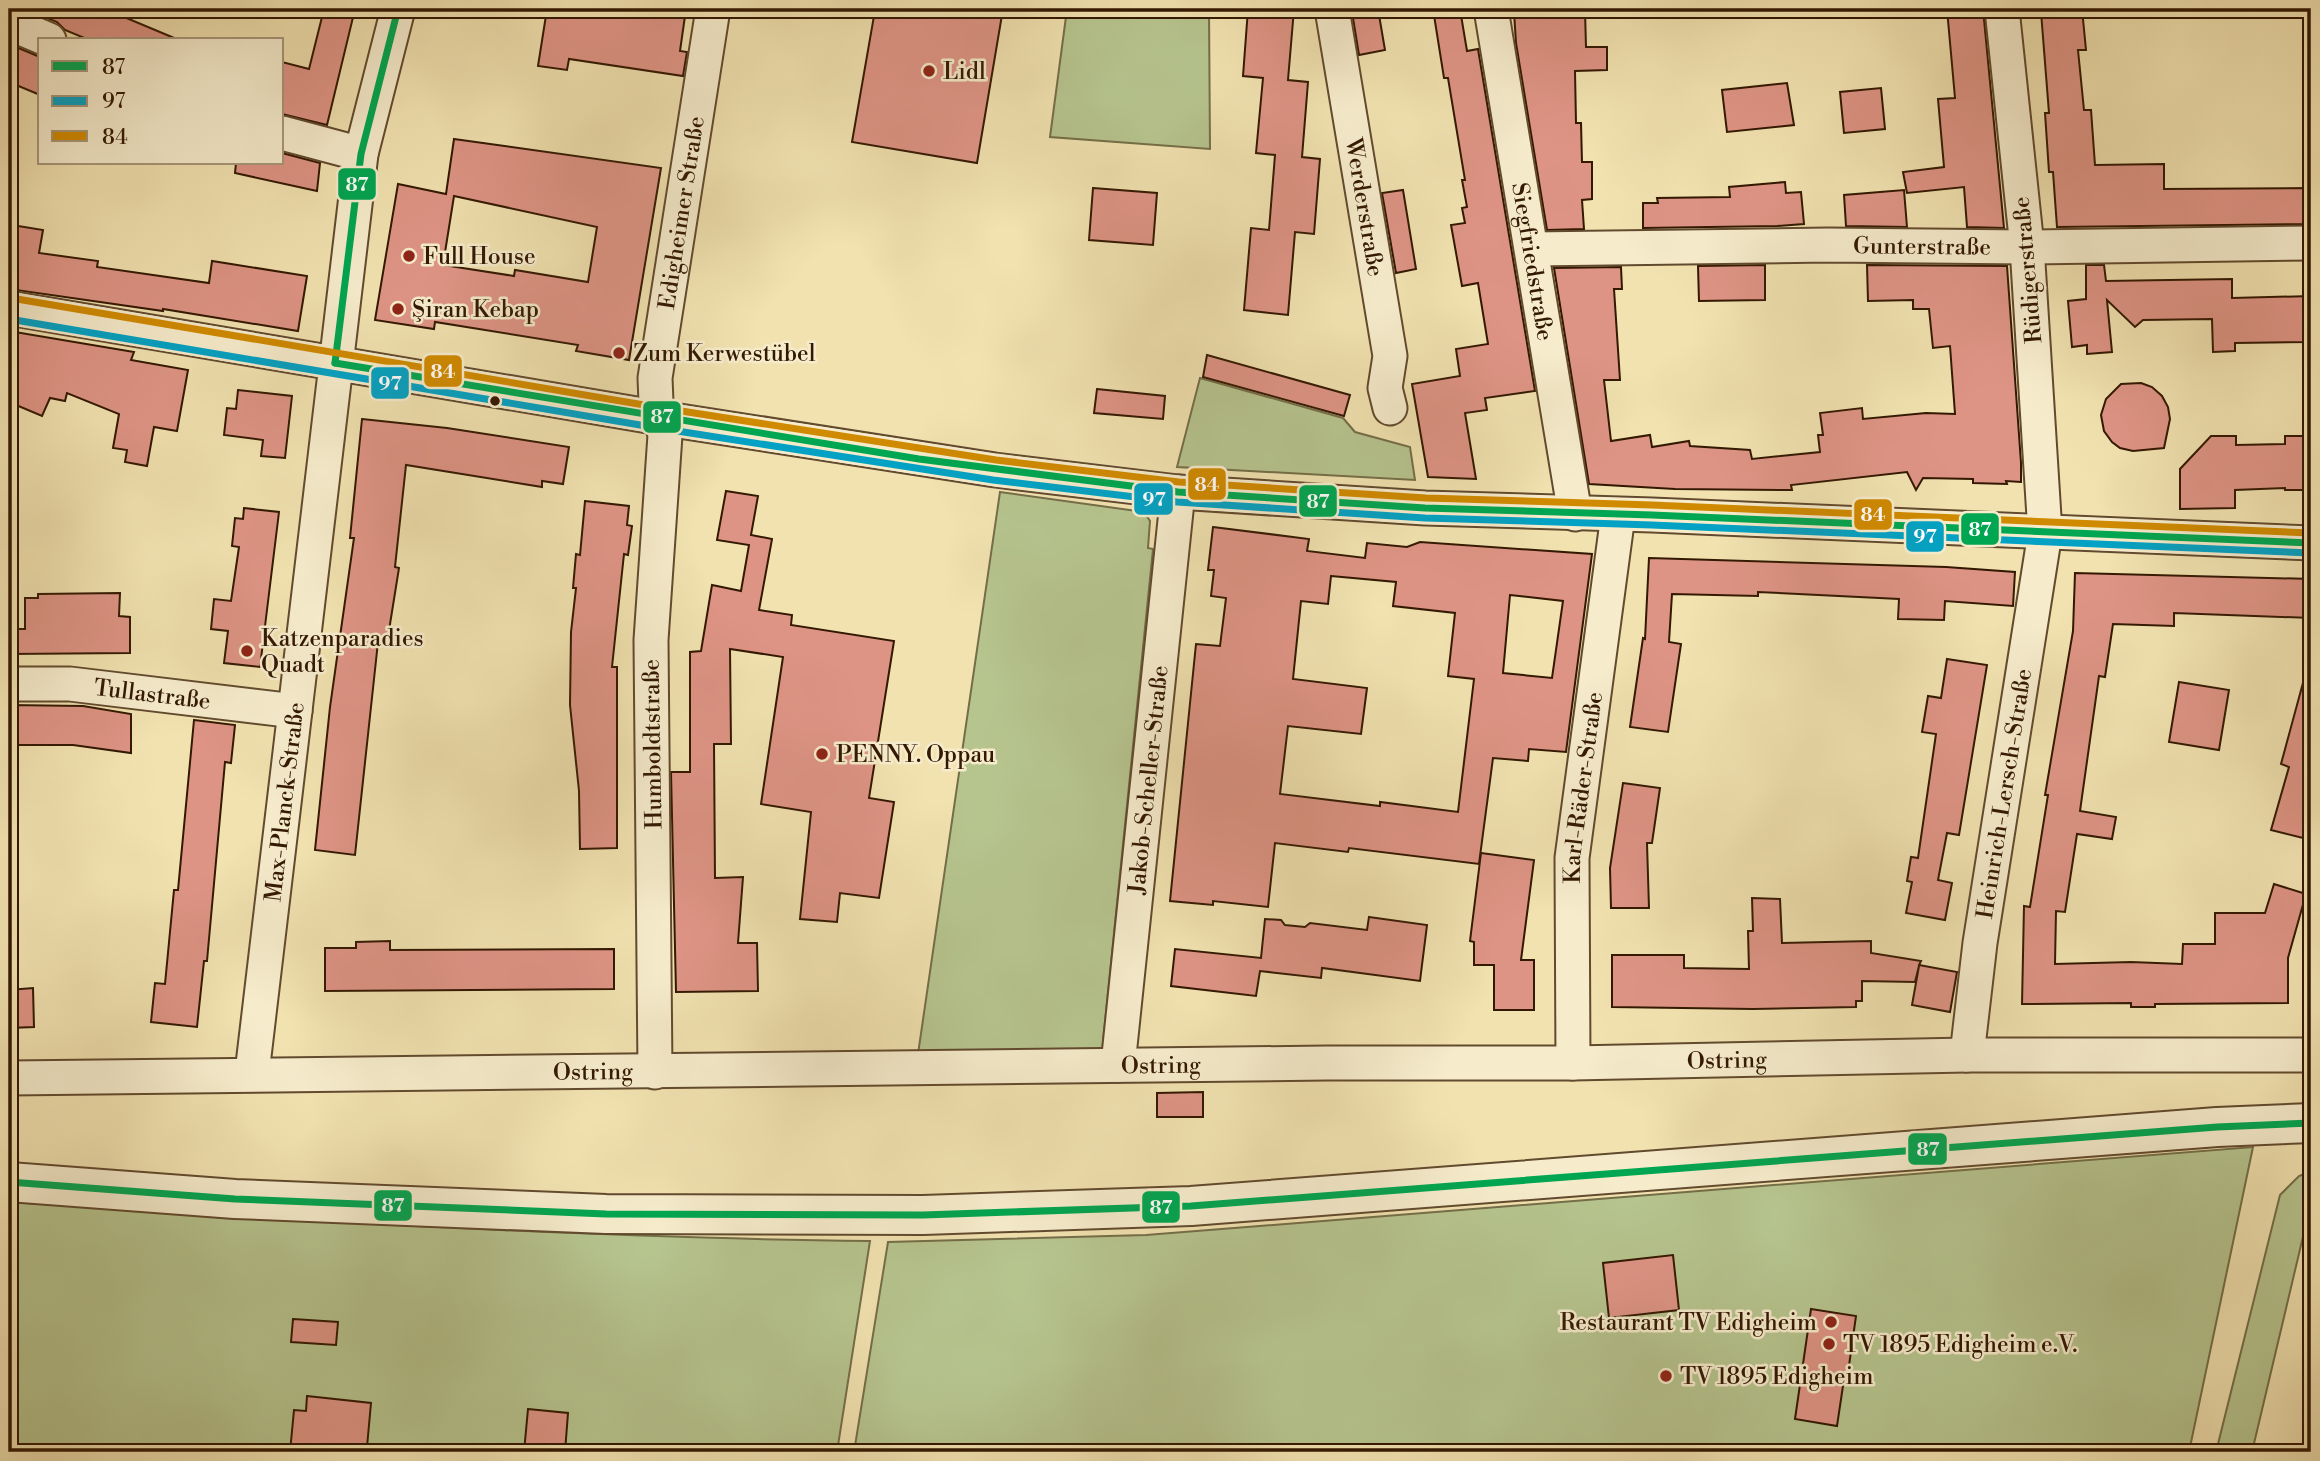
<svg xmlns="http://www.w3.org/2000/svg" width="2320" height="1461" font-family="'Libre Bodoni',serif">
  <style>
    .green { fill: #b6c48e; stroke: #746e48; stroke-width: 2 }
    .building { fill: #de9485; stroke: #331802; stroke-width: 2; fill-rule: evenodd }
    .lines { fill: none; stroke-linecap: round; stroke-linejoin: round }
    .minor-casing { stroke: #624a2e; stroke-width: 37 }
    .tertiary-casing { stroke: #624a2e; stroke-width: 42 }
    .minor { stroke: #f6eccc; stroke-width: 33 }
    .tertiary { stroke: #f6eccc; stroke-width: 38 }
    .bus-1-casing { stroke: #f6eccc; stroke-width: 12 }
    .bus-2-casing { stroke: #f6eccc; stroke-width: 12 }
    .bus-3-casing { stroke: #f6eccc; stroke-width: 12 }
    .bus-1 { stroke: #00a651; stroke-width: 7 }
    .bus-2 { stroke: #03a2c4; stroke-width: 7 }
    .bus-3 { stroke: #d08a00; stroke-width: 7 }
    .poi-dot { fill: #8f2418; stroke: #f6eccc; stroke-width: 2.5 }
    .bus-dot { fill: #331802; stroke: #f6eccc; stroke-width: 2.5 }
    .labels { text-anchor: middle; stroke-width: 5; stroke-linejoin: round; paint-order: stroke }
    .poi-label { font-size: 23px; fill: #331802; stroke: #f6eccc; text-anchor: start }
    .street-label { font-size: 23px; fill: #331802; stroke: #f6eccc }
    .line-badge { stroke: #f6eccc; stroke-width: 2.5 }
    .badge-label { font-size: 19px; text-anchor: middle; font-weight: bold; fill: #fff }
  </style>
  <rect width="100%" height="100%" fill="#f1e2b0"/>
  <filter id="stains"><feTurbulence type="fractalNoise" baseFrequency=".00286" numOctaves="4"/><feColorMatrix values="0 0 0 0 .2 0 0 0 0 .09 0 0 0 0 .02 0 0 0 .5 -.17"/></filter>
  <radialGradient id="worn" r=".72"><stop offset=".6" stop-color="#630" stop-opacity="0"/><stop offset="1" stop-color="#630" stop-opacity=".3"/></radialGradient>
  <!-- green -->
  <g class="green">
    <path d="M1067 9H1209L1210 149 1050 137Z"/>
    <path d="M1200 378 1343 418 1355 432 1410 447 1415 480 1177 467Z"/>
    <path d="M1000 492 1144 512 1150 521 1148 548 1153 549 1102 1052 918 1054Z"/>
    <path d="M2253 1147 2189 1452H854L888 1242 1146 1235Z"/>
    <path d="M2311 1171V1203L2252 1452H2216L2280 1195 2299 1176Z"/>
    <path d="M9 1202C296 1220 583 1238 870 1241L837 1452H9Z"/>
  </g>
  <!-- building -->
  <g class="building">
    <path d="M25 9H105L179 40H89L65 30 57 22Z"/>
    <path d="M324 9H355L327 125 282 114V62L309 69Z"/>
    <path d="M547 9H686L680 51 687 52 683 76 569 59 567 70 538 66Z"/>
    <path d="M891 9H1003L977 163 852 142 875 10 890 12Z"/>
    <path d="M1248 9H1294L1288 80 1308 82 1302 157 1320 159 1314 234 1295 232 1288 315 1244 310 1251 228 1269 230 1275 155 1256 153 1263 78 1243 76Z"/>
    <path d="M1370 9H1378L1385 50 1359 55 1352 12Z"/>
    <path d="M1433 9H1460L1467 51 1478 49 1535 391 1485 398 1487 410 1465 413 1476 479 1428 477 1412 384 1460 376 1456 349 1488 344 1478 283 1462 286 1451 225 1465 223 1462 208 1467 207 1462 180H1465L1448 78H1444Z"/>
    <path d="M1947 9H1983L2004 228 1967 227 1964 187 1907 193 1903 172 1944 167 1938 99 1955 98Z"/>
    <path d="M2070 9H2082L2086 50H2078L2084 110H2091L2095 165 2164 164V189L2311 188V224L2057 227 2053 172H2049L2045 113H2049L2041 12Z"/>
    <path d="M1585 10 1586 47H1607V70L1575 71 1576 123H1581L1582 162H1592V199L1582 200 1584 229 1547 230 1516 43 1514 12Z"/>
    <path d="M9 44 40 57V95L9 82Z"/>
    <path d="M1787 83 1794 125 1727 132 1722 90Z"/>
    <path d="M1881 88 1885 129 1844 133 1840 92Z"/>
    <path d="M454 139 661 168 629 360 576 351 578 345 435 322 434 329 375 320 398 184 446 194ZM454 196 597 227 588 282 515 270 514 276 443 265Z"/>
    <path d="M282 153 320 163 317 191 235 173 236 163H282Z"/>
    <path d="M1785 182 1786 193 1801 192 1804 224 1777 226 1643 228V203H1658L1657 198 1730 197 1729 187Z"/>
    <path d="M1093 188 1157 193 1153 245 1089 240Z"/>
    <path d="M1403 190 1416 269 1396 273 1382 193Z"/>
    <path d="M1904 190 1907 227 1846 226 1844 195Z"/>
    <path d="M12 225 43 230 39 253 98 261 97 267 209 283 212 261 307 276 298 331 163 309V311L9 289V244Z"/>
    <path d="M1765 265V300L1699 301 1698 266Z"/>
    <path d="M1867 265 2007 266 2021 463V482L2006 481 2007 484 1973 483V479L1923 478 1916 490 1907 472 1791 485 1792 490 1675 489 1589 484 1554 268 1621 267 1622 289H1614L1620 380H1604L1611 441 1650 435 1652 447 1689 441 1690 446 1750 450 1752 459 1820 452 1818 435H1823L1820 413 1862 408 1863 419 1926 413 1955 414 1950 346 1933 348 1929 309H1913V300L1868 301Z"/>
    <path d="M2086 265H2104L2106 281 2232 279V298L2311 296V342L2235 343V351L2213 352 2212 319 2143 320 2135 327 2107 300 2112 352 2087 354V345L2072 347 2068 301 2086 299Z"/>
    <path d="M9 331 134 352 131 360 188 370 177 431 154 427 147 466 125 462 127 450 113 448 119 414 67 393 65 401 50 398 42 416 9 402Z"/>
    <path d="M1207 355 1350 395 1344 416 1203 377Z"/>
    <path d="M2141 383 2152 387 2162 396 2168 407 2170 419 2164 448 2133 451 2120 448 2112 442 2104 431 2101 415 2106 399 2121 384Z"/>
    <path d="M1097 389 1165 396 1163 419 1094 413Z"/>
    <path d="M238 390 292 396 285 458 261 456 263 440 224 435 227 408 236 409Z"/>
    <path d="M362 419 447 428 569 447 563 484 542 481V487L406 465 395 567 399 568 387 643 378 642 355 855 315 850 330 707 354 538H350Z"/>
    <path d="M2211 436H2236V445L2285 444V436H2311V490H2285V488L2235 490V508L2180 509V469Z"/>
    <path d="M726 491 758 496 751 535 772 539 759 610 792 615 791 625 894 641 869 798 894 802 879 898 840 893 837 922 800 919 811 812 761 804 783 657 730 649 731 744H714L715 878 743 877 738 943H757L758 991 676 992 671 772H690V652L701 651 712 585 741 591 749 545 717 540Z"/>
    <path d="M585 501 629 506 627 525 632 526 628 555 624 554 612 667H617V848L580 849 579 791 570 705 571 632 576 588H573L576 554 580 555Z"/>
    <path d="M244 508 279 512 260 667 224 663 228 631 211 629 214 599 231 601 239 547 232 546 235 518 243 519Z"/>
    <path d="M1213 527 1309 539 1307 551 1365 558 1367 543 1407 547 1420 542 1592 554 1566 752 1529 749 1528 761 1493 758 1479 864 1349 848 1348 852 1275 843 1268 907 1213 901V905L1170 901 1196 644 1220 646 1226 598 1211 596 1214 570H1208ZM1331 576 1396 582 1393 606 1455 613 1448 676 1474 679 1458 812 1380 802V806L1280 794 1288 726 1361 734 1367 688 1293 679 1301 601 1328 604ZM1510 595 1563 601 1552 678 1503 673Z"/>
    <path d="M1649 558 1946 567 2015 572 2013 606 1945 601 1944 620 1898 619 1899 599 1758 592V596L1672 594 1669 642 1681 644 1668 732 1630 727 1643 638 1645 639Z"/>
    <path d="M2075 573 2311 579V618L2174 613V626L2113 624 2105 677 2099 676 2080 811 2116 817 2112 839 2077 834 2065 912 2056 911 2055 964 2131 962 2182 964 2183 944H2215V913H2265L2274 884 2306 894 2288 958V1003L2155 1004V1007H2131V1003L2022 1004 2024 906 2030 907 2048 795H2045L2073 631Z"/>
    <path d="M120 593 119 616 130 617V653L9 654V629H25V598H38V594Z"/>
    <path d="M1947 659 1987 665 1959 835 1947 833 1938 880 1952 883 1945 920 1906 913 1912 882 1907 881 1911 857 1918 858 1936 734 1922 732 1928 696 1941 698Z"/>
    <path d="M2304 679 2311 680V840L2271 830 2289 767 2281 764Z"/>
    <path d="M2179 682 2229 690 2219 750 2169 742Z"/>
    <path d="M9 705 83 706 131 714V753L73 745H9Z"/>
    <path d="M194 720 235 725 231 763 225 762 207 961H204L197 1027 151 1022 155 983 165 984 174 890H178Z"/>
    <path d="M1623 783 1660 788 1652 843H1647L1649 908H1611L1610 868Z"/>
    <path d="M1481 853 1534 860 1521 960H1534V1010H1494V965H1474V942L1470 941Z"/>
    <path d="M1752 898 1780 899 1782 943 1871 941V953L1921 961 1919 965 1957 972 1950 1012 1912 1005 1919 966 1915 982 1862 981V1001H1856V1007L1753 1009 1612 1007V955H1684V968L1749 969 1748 931H1753Z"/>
    <path d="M1369 917 1427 925 1420 981 1322 968 1321 978 1260 971 1256 996 1171 986 1175 949 1261 958 1265 919 1281 920 1285 925 1305 927 1310 923 1367 930Z"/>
    <path d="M390 941V950L614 949V989L325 991V948H356V942Z"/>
    <path d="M33 988 34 1027 9 1028V990Z"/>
    <path d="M1203 1092V1117H1157V1093Z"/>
    <path d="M1673 1255 1679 1310 1609 1318 1603 1263Z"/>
    <path d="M1811 1309 1856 1316 1847 1380 1844 1379 1837 1426 1795 1419Z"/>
    <path d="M293 1319 338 1322 336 1345 291 1342Z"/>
    <path d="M307 1396 371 1403 367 1447 344 1445V1452H290L294 1410 306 1411Z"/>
    <path d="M528 1409 568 1413 565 1452H524Z"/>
  </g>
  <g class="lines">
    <!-- minor casing -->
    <g class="minor-casing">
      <g id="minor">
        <path id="s1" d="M1332 9 1390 356 1385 388 1390 408"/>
        <path id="s2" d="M1491 9 1575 514"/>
        <path d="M9 23 49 40"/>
        <path d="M282 133 361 154"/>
        <path id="s3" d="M1532 249 1828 245 2027 247 2311 243"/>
        <path d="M9 308 660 418 995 470 1178 492 1425 508 1652 515 2311 543"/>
        <path id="s4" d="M9 684H70L295 711"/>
        <path id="s5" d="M1967 1055 1980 943 2045 533 2027 247 2002 9"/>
        <path id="s6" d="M1573 1063 1572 858 1618 515"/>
        <path id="s7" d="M1118 1065 1178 492"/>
        <path id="s8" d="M655 1072 651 640 665 435 656 402 655 378 713 9"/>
        <path id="s9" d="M252 1073 361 154 398 9"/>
        <path id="s10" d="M9 1078 1327 1063H1573L1967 1055H2311"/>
      </g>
    </g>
    <!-- tertiary casing -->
    <g class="tertiary-casing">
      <path id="tertiary" d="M9 1182 235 1199 606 1214 923 1215 1191 1206 2217 1127 2311 1123"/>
    </g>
    <!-- minor -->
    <use href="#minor" class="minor"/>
    <!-- tertiary -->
    <use href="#tertiary" class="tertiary"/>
    <!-- bus-1 casing -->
    <g class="bus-1-casing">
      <g id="bus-1">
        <path d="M335 363 919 459 1178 492 1425 508 1652 515 2311 543"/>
        <path d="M335 363 361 154 398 9"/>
        <path d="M9 1182 235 1199 606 1214 923 1215 1191 1206 2217 1127 2311 1123"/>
      </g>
    </g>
    <!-- bus-2 casing -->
    <g class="bus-2-casing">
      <path id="bus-2" d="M9 319 658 428 993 480 1177 502 1425 518 1652 525 2311 553"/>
    </g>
    <!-- bus-3 casing -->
    <g class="bus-3-casing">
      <path id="bus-3" d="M11 298 662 408 996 460 1179 482 1426 498 1652 505 2311 533"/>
    </g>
    <!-- bus-1 -->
    <use href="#bus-1" class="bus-1"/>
    <!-- bus-2 -->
    <use href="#bus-2" class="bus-2"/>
    <!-- bus-3 -->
    <use href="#bus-3" class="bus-3"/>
  </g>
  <!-- markers -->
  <g class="poi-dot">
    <circle cx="929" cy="71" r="7"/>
    <circle cx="409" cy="256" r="7"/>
    <circle cx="398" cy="309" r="7"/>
    <circle cx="619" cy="353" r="7"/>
    <circle cx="247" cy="651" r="7"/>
    <circle cx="822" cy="754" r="7"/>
    <circle cx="1831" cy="1322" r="7"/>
    <circle cx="1829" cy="1344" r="7"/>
    <circle cx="1666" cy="1376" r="7"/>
  </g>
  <circle class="bus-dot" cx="495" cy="401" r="6"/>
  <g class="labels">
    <!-- poi labels -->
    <g class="poi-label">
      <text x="943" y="79">Lidl</text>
      <text x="423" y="264">Full House</text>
      <text x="412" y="317">Şiran Kebap</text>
      <text x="633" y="361">Zum Kerwestübel</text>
      <text x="261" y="646">Katzenparadies<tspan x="261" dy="26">Quadt</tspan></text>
      <text x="836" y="762">PENNY. Oppau</text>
      <text x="1817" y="1330" text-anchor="end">Restaurant TV Edigheim</text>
      <text x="1843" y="1352">TV 1895 Edigheim e.V.</text>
      <text x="1680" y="1384">TV 1895 Edigheim</text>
    </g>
    <!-- street labels -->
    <g class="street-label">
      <text dy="8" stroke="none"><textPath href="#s1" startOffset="201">Werderstraße</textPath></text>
      <text dy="8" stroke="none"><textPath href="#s8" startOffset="863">Edigheimer Straße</textPath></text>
      <text dy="8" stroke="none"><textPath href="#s3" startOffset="390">Gunterstraße</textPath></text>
      <text dy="8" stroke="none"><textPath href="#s2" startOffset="256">Siegfriedstraße</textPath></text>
      <text transform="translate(2027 270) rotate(-95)" y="8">Rüdigerstraße</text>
      <text dy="8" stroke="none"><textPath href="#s4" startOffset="144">Tullastraße</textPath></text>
      <text transform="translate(652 744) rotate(-91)" y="8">Humboldtstraße</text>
      <text dy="8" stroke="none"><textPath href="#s7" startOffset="287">Jakob-Scheller-Straße</textPath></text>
      <text dy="8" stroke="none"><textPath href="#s6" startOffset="276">Karl-Räder-Straße</textPath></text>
      <text dy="8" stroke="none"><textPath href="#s5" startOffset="264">Heinrich-Lersch-Straße</textPath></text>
      <text dy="8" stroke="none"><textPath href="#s9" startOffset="273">Max-Planck-Straße</textPath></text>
      <text dy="8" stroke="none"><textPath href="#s10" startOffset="1718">Ostring</textPath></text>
      <text dy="8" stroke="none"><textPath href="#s10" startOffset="1152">Ostring</textPath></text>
      <text dy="8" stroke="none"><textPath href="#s10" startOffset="584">Ostring</textPath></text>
    </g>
  </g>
  <g class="line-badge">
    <rect x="337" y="167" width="40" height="34" rx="7" fill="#00a651"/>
    <rect x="423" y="354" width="40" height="34" rx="7" fill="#d08a00"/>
    <rect x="370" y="366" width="40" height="34" rx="7" fill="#03a2c4"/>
    <rect x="642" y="400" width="40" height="34" rx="7" fill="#00a651"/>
    <rect x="1187" y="467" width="40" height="34" rx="7" fill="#d08a00"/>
    <rect x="1133" y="482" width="41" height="34" rx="7" fill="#03a2c4"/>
    <rect x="1298" y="484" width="40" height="34" rx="7" fill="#00a651"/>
    <rect x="1853" y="498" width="40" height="33" rx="7" fill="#d08a00"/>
    <rect x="1960" y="512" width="40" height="34" rx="7" fill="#00a651"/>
    <rect x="1905" y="520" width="40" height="33" rx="7" fill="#03a2c4"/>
    <rect x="1907" y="1132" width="41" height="34" rx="7" fill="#00a651"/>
    <rect x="373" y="1189" width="40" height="33" rx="7" fill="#00a651"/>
    <rect x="1141" y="1190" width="40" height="34" rx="7" fill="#00a651"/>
  </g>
  <g class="badge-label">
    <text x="357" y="191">87</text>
    <text x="443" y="378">84</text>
    <text x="390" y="390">97</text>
    <text x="662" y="423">87</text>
    <text x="1207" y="491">84</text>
    <text x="1154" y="506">97</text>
    <text x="1318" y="508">87</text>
    <text x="1873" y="521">84</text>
    <text x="1980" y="536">87</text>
    <text x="1925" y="543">97</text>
    <text x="1928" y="1156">87</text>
    <text x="393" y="1212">87</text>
    <text x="1161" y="1214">87</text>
  </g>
  <!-- margin -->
  <rect width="2320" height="1461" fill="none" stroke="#f1e2b0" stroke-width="35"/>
  <rect x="10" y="10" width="2299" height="1440" fill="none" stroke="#331802" stroke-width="3.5"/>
  <rect x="18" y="18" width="2285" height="1426" fill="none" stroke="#331802" stroke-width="2"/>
  <!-- legend -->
  <rect x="38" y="38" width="245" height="126" fill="#f6eccc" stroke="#a8977b" stroke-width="2"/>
  <rect x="52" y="61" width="35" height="10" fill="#00a651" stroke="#a8977b" stroke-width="2"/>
  <text x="102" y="74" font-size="21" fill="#331802">87</text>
  <rect x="52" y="96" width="35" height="10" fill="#03a2c4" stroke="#a8977b" stroke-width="2"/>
  <text x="102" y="108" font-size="21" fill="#331802">97</text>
  <rect x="52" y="131" width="35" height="10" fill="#d08a00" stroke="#a8977b" stroke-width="2"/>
  <text x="102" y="144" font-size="21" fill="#331802">84</text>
  <rect width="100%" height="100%" filter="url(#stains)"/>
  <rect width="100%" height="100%" fill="url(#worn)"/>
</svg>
